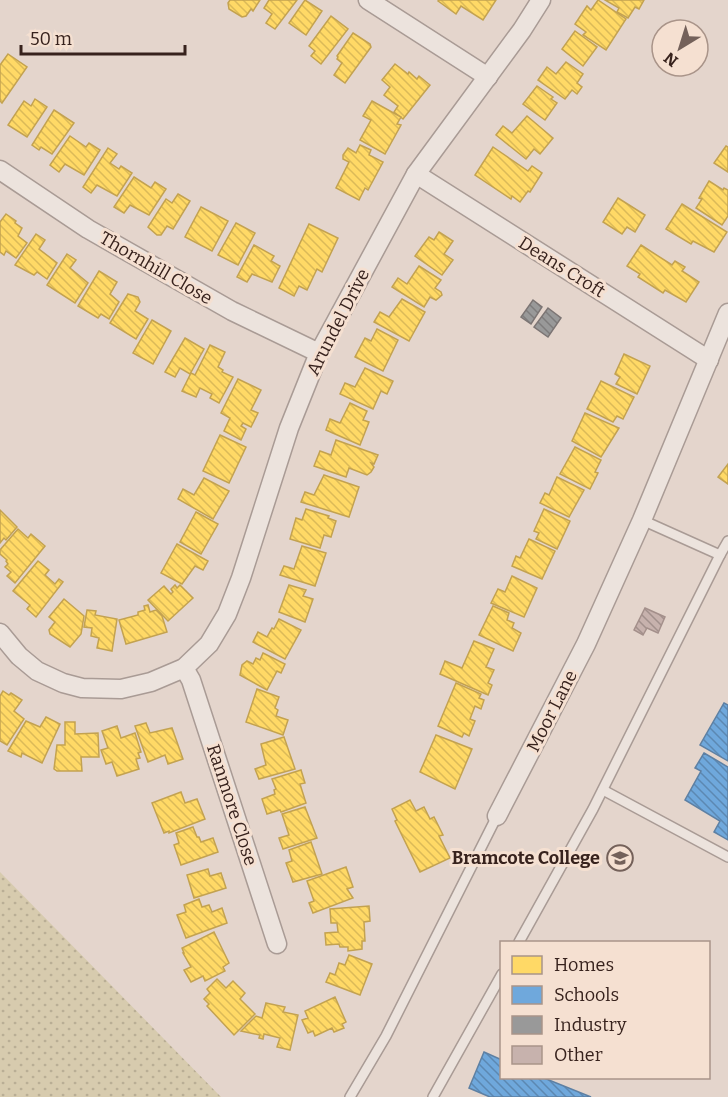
<svg xmlns="http://www.w3.org/2000/svg" width="728" height="1097" font-family="Bitter,serif">
  <style>
    .grass { fill: url(#grass-dots) }
    .homes { fill: url(#homes-back-hatch); stroke: #c3a250; stroke-width: 1.5 }
    .schools { fill: url(#schools-back-hatch); stroke: #5e80a3; stroke-width: 1.5 }
    .industry { fill: url(#industry-back-hatch); stroke: #7c7574; stroke-width: 1.5 }
    .building { fill: url(#building-back-hatch); stroke: #a4908b; stroke-width: 1.5 }
    .lines { fill: none; stroke-linecap: round; stroke-linejoin: round }
    .lane-casing { stroke: #a99b95; stroke-width: 12 }
    .street-casing { stroke: #a99b95; stroke-width: 21 }
    .lane { stroke: #ece3dd; stroke-width: 9 }
    .street { stroke: #ece3dd; stroke-width: 18 }
    .labels { text-anchor: middle; stroke-width: 6; stroke-linejoin: round; paint-order: stroke }
    .street-label { font-size: 18px; fill: #37221d; stroke: #f5e0d1 }
    .poi-label { font-size: 18px; font-weight: bold; fill: #37221d; stroke: #f5e0d1; text-anchor: end }
  </style>
  <defs>
    <pattern id="grass-dots" width="8" height="8" patternUnits="userSpaceOnUse" patternTransform="scale(1.5)"><rect width="8" height="8" fill="#d7cbae"/><path d="M2 2h.1M6 6h.1" fill="none" stroke="#b9ae95" stroke-width="1.8" stroke-linecap="round"/></pattern>
    <pattern id="homes-back-hatch" width="6" height="6" patternUnits="userSpaceOnUse" patternTransform="scale(1.5)"><rect width="6" height="6" fill="#ffd966"/><path d="M-1 5l2 2M0 0l6 6M5-1l2 2" fill="none" stroke="#dbba58"/></pattern>
    <pattern id="schools-back-hatch" width="6" height="6" patternUnits="userSpaceOnUse" patternTransform="scale(1.5)"><rect width="6" height="6" fill="#6fa8dc"/><path d="M-1 5l2 2M0 0l6 6M5-1l2 2" fill="none" stroke="#5c88b2"/></pattern>
    <pattern id="industry-back-hatch" width="6" height="6" patternUnits="userSpaceOnUse" patternTransform="scale(1.5)"><rect width="6" height="6" fill="#999"/><path d="M-1 5l2 2M0 0l6 6M5-1l2 2" fill="none" stroke="#7e7c7c"/></pattern>
    <pattern id="building-back-hatch" width="6" height="6" patternUnits="userSpaceOnUse" patternTransform="scale(1.5)"><rect width="6" height="6" fill="#c7b2ad"/><path d="M-1 5l2 2M0 0l6 6M5-1l2 2" fill="none" stroke="#a2908c"/></pattern>
  </defs>
  <rect width="100%" height="100%" fill="#e4d5cc"/>
  <!-- grass -->
  <path class="grass" d="M0 872 221 1097H0Z"/>
  <!-- homes -->
  <g class="homes">
    <path d="M230 0H260L253 11 251 9 246 16 242 17 229 9 228 3Z"/>
    <path d="M269 0H297L275 29 266 23 272 14 264 8Z"/>
    <path d="M305 0 322 11 306 35 289 23Z"/>
    <path d="M439 0H496L483 20 461 6 456 14 438 1Z"/>
    <path d="M598 0 626 19 606 50 583 35 586 32 575 24 587 6 591 10Z"/>
    <path d="M605 0H644L639 9 635 7 628 18 617 12 619 8Z"/>
    <path d="M331 16 348 29 321 64 311 56 315 51 309 46Z"/>
    <path d="M575 31 597 47 583 66 562 49Z"/>
    <path d="M353 33 370 44 371 47 345 83 334 75 342 63 337 59 338 57 337 56Z"/>
    <path d="M8 54 27 67 2 103 0 101V65Z"/>
    <path d="M566 62 583 74 577 83 582 87 577 94 572 90 565 99 538 80 547 67 556 74Z"/>
    <path d="M395 64 408 74 409 72 417 79 419 76 430 85 403 119 394 112 398 106 384 95 390 87 382 80Z"/>
    <path d="M537 86 553 97 551 99 557 103 545 120 523 104Z"/>
    <path d="M35 99 47 107 27 137 8 125 24 101 31 106Z"/>
    <path d="M372 101 401 117 397 124 401 125 385 154 360 140 371 120 363 116Z"/>
    <path d="M54 110 74 123 52 154 41 147 39 150 32 145Z"/>
    <path d="M527 116 553 138 540 154 534 149 526 159 496 135 503 126 512 133Z"/>
    <path d="M70 136 86 147 89 143 100 150 84 175 65 164 59 172 50 165Z"/>
    <path d="M360 145 371 150 369 155 383 162 368 190 365 188 359 200 336 188 349 162 343 159V155L348 148 356 153Z"/>
    <path d="M726 146 728 147V172L714 163Z"/>
    <path d="M493 147 528 171 532 166 542 173 530 192 528 191 520 202 512 196 511 199 475 175Z"/>
    <path d="M108 148 117 154 110 163 119 169 121 166 132 173 117 196 97 185 91 193 83 187Z"/>
    <path d="M134 177 151 188 155 182 166 189 149 215 130 205 124 213 114 207Z"/>
    <path d="M709 181 723 190 724 188 728 190V216L722 225 696 208 702 199 699 198Z"/>
    <path d="M178 194 190 201 173 229 167 226 161 235H157L148 227 166 199 172 203Z"/>
    <path d="M618 198 645 215 635 232 627 227 622 234 603 222Z"/>
    <path d="M682 204 727 232 714 252 693 241 691 244 666 229Z"/>
    <path d="M201 207 228 221 212 251 185 237Z"/>
    <path d="M6 214 16 221 15 223 22 228 18 236 27 243 16 258 6 251 4 255 0 252V222Z"/>
    <path d="M236 223 255 233 238 265 218 255Z"/>
    <path d="M309 224 338 238 322 272 317 269 307 290 299 286 294 296 279 288Z"/>
    <path d="M439 232 453 241 444 254 453 260 442 275 415 256 429 237 434 240Z"/>
    <path d="M36 234 45 240 39 249 57 263 47 279 37 272 34 275 15 265Z"/>
    <path d="M254 245 274 256 271 261 280 266 272 282 252 274 247 282 237 277Z"/>
    <path d="M641 245 672 265 675 261 685 267 682 271 699 282 686 302 665 290 663 293 638 277 640 274 627 266Z"/>
    <path d="M67 254 76 260 70 268 88 283 75 303 47 285Z"/>
    <path d="M419 266 441 280 435 288 441 292 442 295 436 300 430 297 424 307 392 287 398 278 407 284Z"/>
    <path d="M99 271 117 282 110 294 119 302 109 319 101 314 98 318 78 306Z"/>
    <path d="M128 294 138 297 140 302 135 311 148 319 136 339 110 323Z"/>
    <path d="M402 299 425 312 409 341 374 322 380 312 389 317Z"/>
    <path d="M152 320 171 331 153 364 133 353Z"/>
    <path d="M377 329 398 340 383 371 355 357 365 338 371 341Z"/>
    <path d="M185 338 204 349 190 374 180 368 175 377 165 372Z"/>
    <path d="M210 345 225 352 218 367 223 370 222 372 233 377 219 403 210 398 212 394 200 388 196 397 182 391 191 373 195 375Z"/>
    <path d="M624 354 650 366 637 394 616 384 620 377 615 374Z"/>
    <path d="M365 368 393 381 387 394 381 391 373 409 340 394 345 383 355 387Z"/>
    <path d="M238 379 261 390 251 410 258 413 251 427 243 423 241 426 246 429 241 440 224 431 230 418 221 413Z"/>
    <path d="M601 381 634 397 623 419 617 416 613 422 587 409Z"/>
    <path d="M350 403 367 411 363 420 369 422 360 445 326 430 330 419 340 423Z"/>
    <path d="M585 413 619 428 601 457 572 441Z"/>
    <path d="M220 435 246 447 229 483 203 471Z"/>
    <path d="M336 440 378 455 374 464 371 463 374 467 371 472 367 475 349 468 346 477 314 466 320 451 331 455Z"/>
    <path d="M575 447 601 460 595 472 598 473 590 489 560 474Z"/>
    <path d="M728 464V484L718 477Z"/>
    <path d="M324 475 359 487 349 517 301 502 305 492 314 495Z"/>
    <path d="M557 477 584 490 569 517 540 503 545 493 549 495Z"/>
    <path d="M204 478 229 491 213 519 178 499 183 489 194 495Z"/>
    <path d="M306 509 329 516 328 518 336 521 331 537 324 535 320 548 290 539 296 518 302 520Z"/>
    <path d="M544 509 570 521 557 549 536 539 539 533 534 531Z"/>
    <path d="M0 510 17 527 6 540 4 538 0 543Z"/>
    <path d="M196 512 218 524 201 554 180 542Z"/>
    <path d="M18 529 28 538 31 534 45 546 15 583 7 576 11 572 5 567 8 564 6 561 7 560 0 554V550Z"/>
    <path d="M529 539 555 551 542 579 512 566 516 556 520 558Z"/>
    <path d="M177 544 208 561 203 570 195 566 182 584 161 573Z"/>
    <path d="M302 546 326 553 315 586 280 575 284 566 294 569Z"/>
    <path d="M38 561 49 570 45 575 55 584 59 579 63 582 36 617 27 609 30 605 13 591Z"/>
    <path d="M512 576 537 588 524 617 491 603 498 589 505 592Z"/>
    <path d="M175 585 177 588 180 585 193 598 168 621 148 600 164 586 171 594 173 592 171 589Z"/>
    <path d="M289 585 306 590 303 596 313 599 305 622 279 612Z"/>
    <path d="M64 599 84 616 81 634 70 647 50 634 49 630 55 622 49 617Z"/>
    <path d="M148 605 150 612 156 610 162 616 167 632 126 644 119 620 138 615V612L145 610 144 606Z"/>
    <path d="M493 606 509 613 507 620 514 623 512 628 521 633 513 651 479 635Z"/>
    <path d="M87 610 96 611 95 615 117 619 112 651 97 648 99 638 91 636 92 628 84 627Z"/>
    <path d="M279 619 301 630 285 659 253 642 258 632 267 637 272 628 274 629Z"/>
    <path d="M474 641 494 649 486 667 494 670 488 683 492 685 488 695 440 674 445 661 462 668Z"/>
    <path d="M263 653 285 664 281 673 277 671 267 690 240 675 242 665 247 661 253 664 256 658 260 660Z"/>
    <path d="M456 683 481 694 479 698 484 700 481 709 475 706 470 719 475 721 469 736 464 733 462 737 438 726Z"/>
    <path d="M257 689 279 697 275 708 278 710 276 716 288 720 283 735 246 722Z"/>
    <path d="M3 691 9 695 11 693 22 700 14 711 24 719 7 745 0 741V696Z"/>
    <path d="M46 717 60 724 42 763 22 753 21 757 8 751 26 721 40 727Z"/>
    <path d="M65 722H75V734L98 733 99 757H81L82 771H57L54 769 57 745H65Z"/>
    <path d="M146 723 150 733 172 728 183 759 168 764 165 755 148 762 135 726Z"/>
    <path d="M117 726 121 738 135 733 141 752 138 753 140 758 136 759 139 769 117 776 112 762 106 764 101 750 108 748 102 731Z"/>
    <path d="M436 735 472 749 455 789 420 772Z"/>
    <path d="M284 737 295 769 259 779 255 769 266 765 261 744Z"/>
    <path d="M301 770 305 783 300 784 306 803 281 812 280 810 267 814 262 799 275 794 274 790 276 789 272 779Z"/>
    <path d="M181 792 185 803 197 799 205 819 169 833V831L164 833 152 803Z"/>
    <path d="M410 800 416 811 424 807 430 819 434 817 443 835 439 836 450 858 420 872 395 821 397 820 392 809Z"/>
    <path d="M305 807 317 838 283 849 279 838 289 835 282 814Z"/>
    <path d="M193 827 197 837H199L201 842 213 838 218 852 181 865 174 845 179 843 176 833Z"/>
    <path d="M311 842 322 874 293 882 286 863 292 861 289 850Z"/>
    <path d="M346 867 353 887 347 889 353 898 313 913 309 903 314 901 307 881Z"/>
    <path d="M208 869 210 876 221 873 226 888 194 898 187 875Z"/>
    <path d="M199 899 202 907 209 905 212 912 222 908 227 923 186 938 177 915 186 912 184 905Z"/>
    <path d="M369 906 370 921 364 922 365 941H362V949L348 951V947H340L339 944 326 945 325 933 338 932 337 923H331L330 909Z"/>
    <path d="M214 932 229 963 223 967 225 971 205 981 203 976 191 982 184 970 191 967 183 953H184L182 948Z"/>
    <path d="M349 955 372 964 360 995 326 982 330 973 335 975 339 963 345 965Z"/>
    <path d="M217 979 226 988 233 981 245 993 240 999 255 1014 234 1035 207 1006 209 1004 204 999 210 993 207 989Z"/>
    <path d="M335 997 346 1022 342 1024 344 1028 334 1032 332 1028 315 1036 313 1031 308 1033 302 1020 308 1018 305 1011Z"/>
    <path d="M266 1003 285 1007 283 1012 298 1015 290 1050 277 1047 280 1038 264 1034 263 1039 259 1038 260 1035 241 1031 256 1016 262 1018Z"/>
  </g>
  <!-- schools -->
  <g class="schools">
    <path d="M724 703 728 705V761L700 745Z"/>
    <path d="M704 753 728 767V840L714 832 720 821 685 800 701 771 695 768Z"/>
    <path d="M484 1052 502 1060V1078H544L591 1097H490L469 1088Z"/>
  </g>
  <!-- industry -->
  <g class="industry">
    <path d="M533 300 542 307 531 324 521 317Z"/>
    <path d="M548 308 561 318 548 337 534 327Z"/>
  </g>
  <!-- building -->
  <path class="building" d="M645 608 665 617 658 633 647 628 643 635 634 630Z"/>
  <g class="lines">
    <!-- lane casing -->
    <g class="lane-casing">
      <g id="lane">
        <path d="M720 555 728 541"/>
        <path d="M603 790 728 857"/>
        <path d="M519 942 593 809 720 555 642 520"/>
        <path d="M350 1097 386 1036 497 816"/>
        <path d="M433 1097 502 974"/>
      </g>
    </g>
    <!-- street casing -->
    <g class="street-casing">
      <g id="street">
        <path d="M368 0 488 77"/>
        <path d="M0 170 88 229 232 311 319 353"/>
        <path d="M416 174 709 360"/>
        <path d="M0 633 19 656 37 671 63 683 82 688 121 689 151 682 184 668 209 644 227 614 241 578 289 428 319 353 416 174 522 30 541 0"/>
        <path d="M184 668 191 680 277 944"/>
        <path d="M497 816 586 644 642 520 728 313"/>
      </g>
    </g>
    <!-- lane -->
    <use href="#lane" class="lane"/>
    <!-- street -->
    <use href="#street" class="street"/>
  </g>
  <!-- icons -->
  <defs>
    <g id="school-ring" transform="scale(1.35)"><circle r="9.5" fill="#f5e0d1" stroke="#74615a" stroke-width="1.5"/><path d="M0-5L7-2L0 1L-7-2ZM-4 1L0 2.5L4 1V4Q0 6-4 4Z" fill="#74615a"/></g>
  </defs>
  <g fill-rule="evenodd">
    <use href="#school-ring" x="620" y="858"/>
  </g>
  <g class="labels">
    <!-- street labels -->
    <g class="street-label">
      <text transform="translate(562 267) rotate(32)" y="6">Deans Croft</text>
      <text transform="translate(156 268) rotate(30)" y="6">Thornhill Close</text>
      <text transform="translate(338 322) rotate(-63)" y="6">Arundel Drive</text>
      <text transform="translate(552 711) rotate(-63)" y="6">Moor Lane</text>
      <text transform="translate(232 805) rotate(72)" y="6">Ranmore Close</text>
    </g>
    <!-- poi labels -->
    <g class="poi-label">
      <text x="600" y="864">Bramcote College</text>
    </g>
  </g>
  <!-- legend -->
  <rect x="500" y="941" width="210" height="138" fill="#f5e0d1" stroke="#a99489" stroke-width="1.5"/>
  <rect x="512" y="956" width="30" height="18" fill="#ffd966" stroke="#a99489" stroke-width="1.5"/>
  <text x="554" y="971" font-size="18" fill="#37221d">Homes</text>
  <rect x="512" y="986" width="30" height="18" fill="#6fa8dc" stroke="#a99489" stroke-width="1.5"/>
  <text x="554" y="1001" font-size="18" fill="#37221d">Schools</text>
  <rect x="512" y="1016" width="30" height="18" fill="#999999" stroke="#a99489" stroke-width="1.5"/>
  <text x="554" y="1031" font-size="18" fill="#37221d">Industry</text>
  <rect x="512" y="1046" width="30" height="18" fill="#c7b2ad" stroke="#a99489" stroke-width="1.5"/>
  <text x="554" y="1061" font-size="18" fill="#37221d">Other</text>
  <!-- north arrow -->
  <g transform="translate(680 48) rotate(218)"><circle r="28" fill="#f5e0d1" stroke="#a99489" stroke-width="1.5"/>
  <path d="M0-4.5L10 22L0 15L-10 22Z" fill="#74615a"/>
  <text y="-9" font-size="16" font-weight="bold" text-anchor="middle" fill="#37221d">N</text>
  </g>
  <!-- scale -->
  <path d="M21 45v9h164v-9" fill="none" stroke="#37221d" stroke-width="3"/>
  <text x="30" y="45" font-size="18" fill="#37221d" stroke="#f5e0d1" stroke-width="4.5" paint-order="stroke">50 m</text>
</svg>
